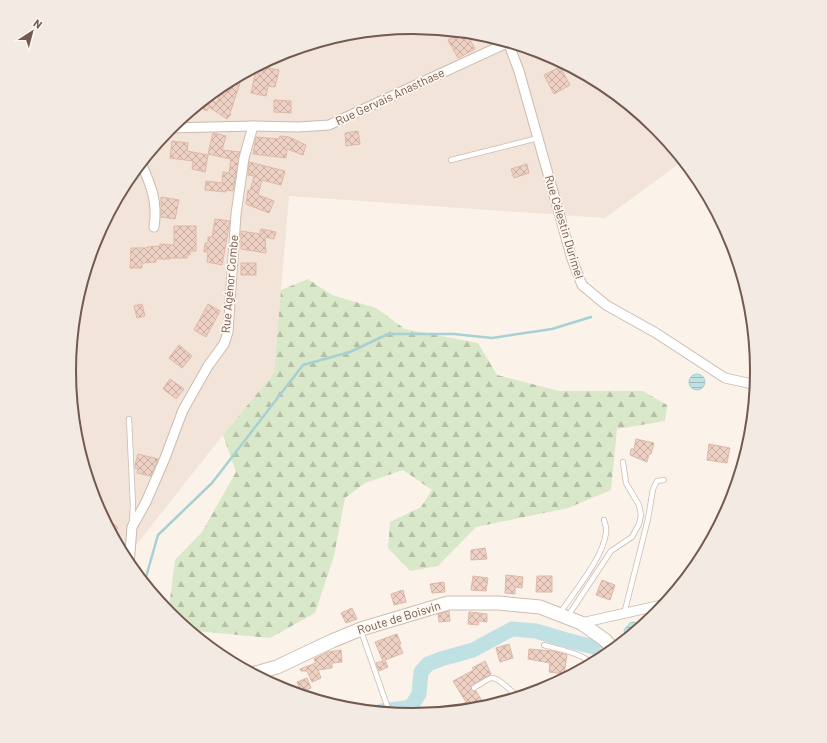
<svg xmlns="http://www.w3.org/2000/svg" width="827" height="743" font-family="Barlow,sans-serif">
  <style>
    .residential { fill: #f2e4d9 }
    .forest { fill: url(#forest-firs) }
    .water { fill: url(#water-rules); stroke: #a7d0d4 }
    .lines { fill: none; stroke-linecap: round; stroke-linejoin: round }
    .stream { stroke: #a7d0d4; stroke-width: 2.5 }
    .river { stroke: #bfe1e3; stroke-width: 15 }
    .building { fill: url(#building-cross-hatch); stroke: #dfb7a5 }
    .service-casing { stroke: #ccbbb0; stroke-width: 6 }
    .minor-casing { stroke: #ccbbb0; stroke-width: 11 }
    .secondary-casing { stroke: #d0bcb1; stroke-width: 15 }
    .service { stroke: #fff; stroke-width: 4.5 }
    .minor { stroke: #fff; stroke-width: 9 }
    .secondary { stroke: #fff; stroke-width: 13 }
    .labels { text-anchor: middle; stroke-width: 3.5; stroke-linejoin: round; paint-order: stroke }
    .street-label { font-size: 12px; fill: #73594f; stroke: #fef7f0 }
    .rim { fill: none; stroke: #73594f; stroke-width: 2 }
  </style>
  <defs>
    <pattern id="forest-firs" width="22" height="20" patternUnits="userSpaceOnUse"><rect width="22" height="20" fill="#d8e8c9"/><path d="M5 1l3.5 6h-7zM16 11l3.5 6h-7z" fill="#b4bfa6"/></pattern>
    <pattern id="water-rules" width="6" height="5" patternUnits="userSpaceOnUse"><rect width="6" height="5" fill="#bfe1e3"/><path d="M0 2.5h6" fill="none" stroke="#a0b9ba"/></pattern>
    <pattern id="building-cross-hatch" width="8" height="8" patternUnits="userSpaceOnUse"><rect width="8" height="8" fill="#eed1c4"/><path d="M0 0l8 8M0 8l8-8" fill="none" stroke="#c5ada2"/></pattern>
  </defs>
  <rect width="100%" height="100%" fill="#fbf3ea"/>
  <!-- residential -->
  <path class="residential" d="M414 27 481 34 546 53 605 85 657 128 684 160 605 218 289 196 274 373 223 435 125 559 95 503 76 438 69 371 76 304 95 239 127 180 170 128 222 85 282 53 347 34Z"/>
  <!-- forest -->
  <path class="forest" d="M308 279 332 295 376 308 405 329 478 343 497 375 559 391H643L667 405 665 421 617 429 611 490 568 508 476 527 438 566 410 571 388 548 390 522 421 507 432 490 403 470 365 483 345 498 334 556 315 613 270 638 197 631 169 607 175 560 202 532 236 472 223 435 274 373 281 290Z"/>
  <!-- water -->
  <g class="water">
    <circle cx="697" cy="382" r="8"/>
    <path d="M633 622 640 623 644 626 626 640 624 630 630 623Z"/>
  </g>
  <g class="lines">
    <!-- stream -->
    <g class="stream">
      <path d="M144 584 158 535 212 483 303 365 350 352 388 334H454L492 338 552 329 591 317"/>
      <path d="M612 643 629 638"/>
    </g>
    <!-- river -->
    <path class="river" d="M379 713 381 711 405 708 411 707 419 694 421 672 428 664 441 659 473 650 512 629 536 631 566 640 594 647"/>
  </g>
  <!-- building -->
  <g class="building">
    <path d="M464 32H466L475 49 458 58 448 40Z"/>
    <path d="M257 66 279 70 275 87 268 86 266 96 251 93Z"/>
    <path d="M560 67 570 85 554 94 544 75Z"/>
    <path d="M232 81 240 83 230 113 231 114 227 119 209 107 207 111 197 106 207 97 217 103 223 85 226 83 230 85Z"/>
    <path d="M274 100 291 101V113L274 112Z"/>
    <path d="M358 131 360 144 346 146 345 133Z"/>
    <path d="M213 133 226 136 222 150 240 152 233 191 226 190V192L205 190 206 181 222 183 223 172 229 173 231 159 208 154Z"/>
    <path d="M280 136 289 137 306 145 303 155 287 149 286 158 253 154 256 137 279 139Z"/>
    <path d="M172 141 188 143 187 151 208 155 205 172 192 169 193 161 170 158Z"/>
    <path d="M249 162 285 171 281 185 262 180 258 195 274 201 269 213 246 204 248 190 250 191 254 176 248 175Z"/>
    <path d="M527 164 529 173 514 178 511 169Z"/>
    <path d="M161 197 179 200 175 219 161 217Z"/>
    <path d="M215 219 230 221 222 265 207 262 208 252H204L205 243H208V237H212Z"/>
    <path d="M174 226H196V251H190V255L188 254 187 258H170V259H156V262L142 263V268H130L131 248H147V247L160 246V244L174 245Z"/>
    <path d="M261 229 276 232 274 239 265 237 266 253 241 249V231L260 234Z"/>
    <rect x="241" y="263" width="15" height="12"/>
    <path d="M142 304 145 316 137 318 134 306Z"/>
    <path d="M208 304 220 311 206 337 194 330Z"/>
    <path d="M179 345 192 356 182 368 169 358Z"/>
    <path d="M170 379 184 389 176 399 163 389Z"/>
    <path d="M636 439 654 443 651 454H649L647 462 630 455 631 449H634Z"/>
    <path d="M709 444 730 448 727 463 707 460Z"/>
    <path d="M138 454 158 459 151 476 137 473 138 469 135 468V465Z"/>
    <path d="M101 513H102L118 528 112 535Z"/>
    <path d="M485 548 487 559 471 560V550Z"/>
    <path d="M506 575 523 577 522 588 515 587V594L505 593Z"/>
    <path d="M473 576 488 578 486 591 471 590Z"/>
    <path d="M537 576H552V592H536Z"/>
    <path d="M602 580 615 585 610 600 596 595Z"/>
    <path d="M444 582 445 592 432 593 430 584Z"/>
    <path d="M403 590 406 602 394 605 391 594Z"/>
    <path d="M352 608 357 619 346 623 341 613Z"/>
    <path d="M449 611 450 621 439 622 438 614Z"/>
    <path d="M469 612 487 614V622L479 621 478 625 468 624Z"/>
    <path d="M397 634 401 644H399L403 653 385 660 388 667 379 671 376 663 383 661 375 642Z"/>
    <path d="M509 644 513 658 500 662 496 648Z"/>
    <path d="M529 649 553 651 567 655 564 674 549 672 550 663 528 659Z"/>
    <path d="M341 650 342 662 332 663V668L318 670 321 678 312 682 307 671H301L300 669 316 663 314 659 328 652Z"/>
    <path d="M485 661 491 674 472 685 470 688 473 691H476L486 708 460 711 457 707 466 702 453 681 474 670 472 668Z"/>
    <path d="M307 678 311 688 301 692 297 682Z"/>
  </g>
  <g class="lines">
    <!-- service casing -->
    <g class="service-casing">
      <g id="service">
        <path d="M451 160 538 138"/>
        <path d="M129 419 133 505 132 524"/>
        <path d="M560 613C574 592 603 558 606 533 607 528 605 524 604 520"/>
        <path d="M624 614 648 519 653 489 657 481 664 480"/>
        <path d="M568 616 611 551 632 537 639 524 641 515 639 505 626 483 623 462"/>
        <path d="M361 631 390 714"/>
        <path d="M544 645C561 650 579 652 593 664"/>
        <path d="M474 688C479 685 486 680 491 678 499 677 513 693 519 698"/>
      </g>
    </g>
    <!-- minor casing -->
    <g class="minor-casing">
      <g id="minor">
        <path d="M508 42 519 71 572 259 582 285 606 305 656 333 725 378 757 385"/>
        <path d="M170 128 253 126 298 127 329 125 509 42"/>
        <path d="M141 163C151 185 158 202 154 227"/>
        <path d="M129 565 132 527 146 502 165 458 183 410 208 366 224 344 228 332 236 214 244 158 253 126"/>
        <path d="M581 623 666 604"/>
      </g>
    </g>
    <!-- secondary casing -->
    <g class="secondary-casing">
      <path id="secondary" d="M252 674 277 667 332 641 361 629 448 603H498L540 607 581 623 605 640 614 650"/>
    </g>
    <!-- service -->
    <use href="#service" class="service"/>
    <!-- minor -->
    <use href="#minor" class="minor"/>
    <!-- secondary -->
    <use href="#secondary" class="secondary"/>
  </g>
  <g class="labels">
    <!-- street labels -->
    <g class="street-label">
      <text transform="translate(390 97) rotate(-25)" y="4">Rue Gervais Anasthase</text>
      <text transform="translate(564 227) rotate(73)" y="4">Rue Célestin Durimel</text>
      <text transform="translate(230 284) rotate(-85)" y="4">Rue Agénor Combe</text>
      <text transform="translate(399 618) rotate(-17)" y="4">Route de Boisvin</text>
    </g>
  </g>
  <!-- crop -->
  <path d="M0 0H827V743H0ZM76 371a337 337 0 1 1 674 0a337 337 0 1 1-674 0Z" fill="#f3eae3" fill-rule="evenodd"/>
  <path class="rim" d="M76 371a337 337 0 1 1 674 0a337 337 0 1 1-674 0Z"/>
  <!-- north arrow -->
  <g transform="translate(32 32) rotate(36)" stroke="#fef7f0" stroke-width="3" paint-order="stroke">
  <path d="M0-3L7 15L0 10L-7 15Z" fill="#73594f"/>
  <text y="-6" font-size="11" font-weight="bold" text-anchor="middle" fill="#73594f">N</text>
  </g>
</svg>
